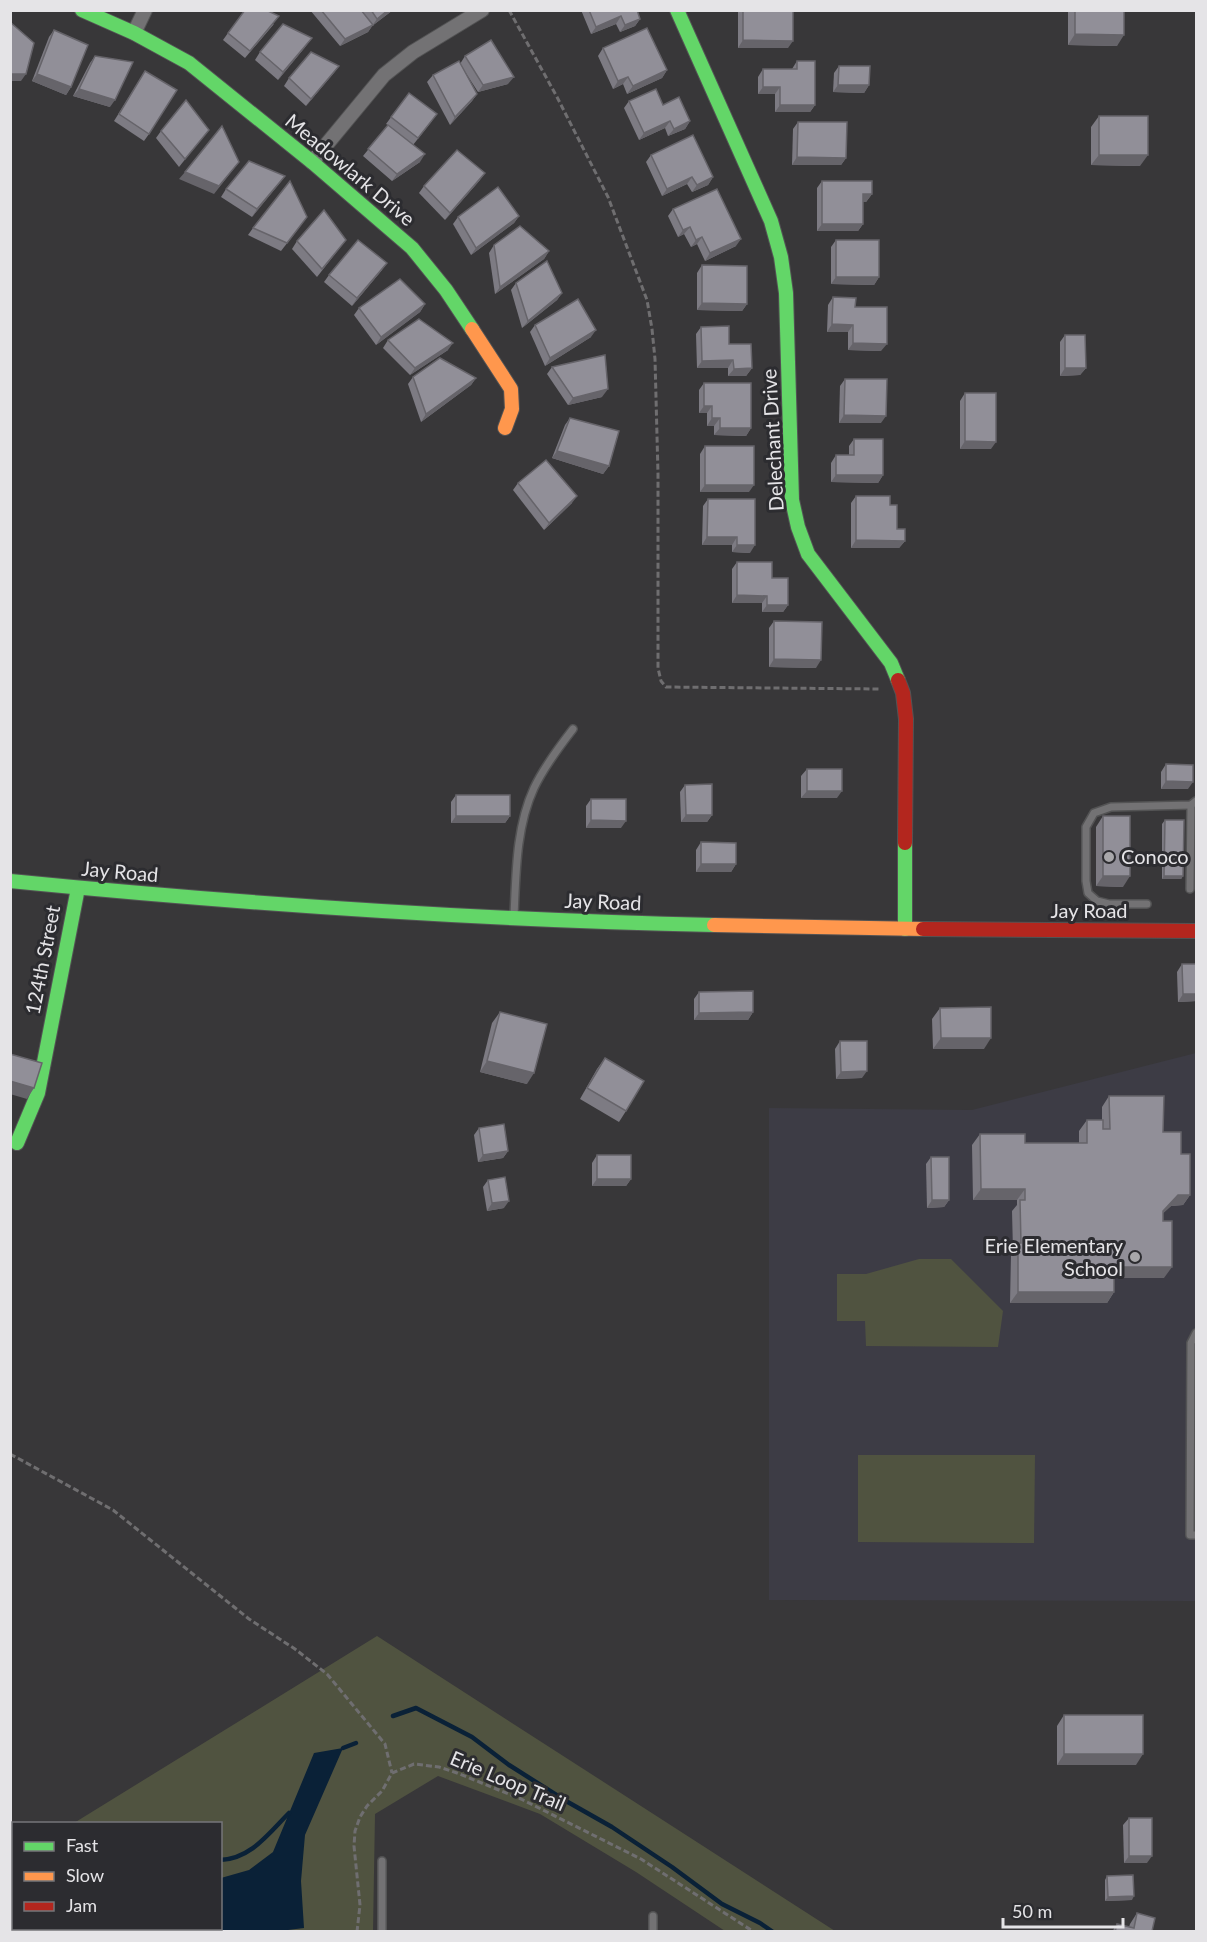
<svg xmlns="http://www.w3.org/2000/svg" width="1207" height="1942" font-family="Lato,sans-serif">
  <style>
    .built { fill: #3d3c45 }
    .green { fill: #505340 }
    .water { fill: #0a2137 }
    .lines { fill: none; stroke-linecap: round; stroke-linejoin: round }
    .stream { stroke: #0a2137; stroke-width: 4.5 }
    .lane-casing { stroke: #535354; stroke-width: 10 }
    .street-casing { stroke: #535354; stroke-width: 16 }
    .fast-casing { stroke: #535354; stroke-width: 16 }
    .slow-casing { stroke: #535354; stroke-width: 16 }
    .jam-casing { stroke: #535354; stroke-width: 16 }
    .path { stroke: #6f6e70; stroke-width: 3; stroke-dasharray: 6 3; stroke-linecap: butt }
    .lane { stroke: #737274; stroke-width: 7 }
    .street { stroke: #737274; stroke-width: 14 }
    .fast { stroke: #63d668; stroke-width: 14 }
    .slow { stroke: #ff974d; stroke-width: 14 }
    .jam { stroke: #b3261e; stroke-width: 14 }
    .wall { fill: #7d7b83 }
    .shaded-wall { fill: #66646a }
    .building { fill: #918f98; stroke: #66646a; stroke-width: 1.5 }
    .poi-dot { fill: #a8a7aa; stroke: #2c2c30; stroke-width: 2 }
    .labels { text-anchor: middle; stroke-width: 6; stroke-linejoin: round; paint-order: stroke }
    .street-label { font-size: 20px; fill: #e5e4e7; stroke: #2c2c30 }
    .poi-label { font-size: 20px; fill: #e5e4e7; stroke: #2c2c30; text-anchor: start }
  </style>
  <rect width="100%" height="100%" fill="#383739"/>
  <!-- built -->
  <path class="built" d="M1196 1053V1601L769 1600V1108L972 1110Z"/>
  <!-- green -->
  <g class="green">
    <path d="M919 1259H951L1003 1311 998 1347 866 1346 865 1321H837V1274H866Z"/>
    <path d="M858 1455H1035L1034 1543 858 1542Z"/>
    <path d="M377 1636 835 1931H725L636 1872 540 1814 438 1776 375 1814 373 1931H11L10 1863 13 1861 14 1928H220V1824L74 1823Z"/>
  </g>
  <!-- water -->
  <path class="water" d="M343 1748 305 1835 301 1881 304 1928 272 1932 155 1931V1928H220L221 1878 249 1870 273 1852 314 1753Z"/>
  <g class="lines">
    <!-- stream -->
    <g class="stream">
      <path d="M393 1716 416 1708 472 1737 509 1765 566 1801 612 1827 672 1867 722 1904 760 1923 773 1932"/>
      <path d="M343 1748 356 1743"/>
      <path d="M220 1860C251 1859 269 1833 289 1813"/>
      <path d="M120 1932 122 1928"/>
    </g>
    <!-- lane casing -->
    <g class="lane-casing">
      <g id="lane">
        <path d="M1190 889 1191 805"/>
        <path d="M1147 904H1109L1097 901 1088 893 1086 881V827L1094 813 1111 807 1191 805 1196 801"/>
        <path d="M514 916C516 873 516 827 534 788 544 767 559 747 573 729"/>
        <path d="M1196 1333 1191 1343 1190 1535H1196"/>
        <path d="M382 1861V1932"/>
        <path d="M653 1916V1932"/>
      </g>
    </g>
    <!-- street casing -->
    <g class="street-casing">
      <g id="street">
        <path d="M134 33 145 10"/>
        <path d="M312 162 384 75 413 52 482 10"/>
      </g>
    </g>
    <!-- fast casing -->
    <g class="fast-casing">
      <g id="fast">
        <path d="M82 10 134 33 189 63 312 162 412 248 446 290 472 329"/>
        <path d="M677 10 771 221 781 257 786 293 792 500 798 527 808 554 891 663 898 680"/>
        <path d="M10 881C244 904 479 920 714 925"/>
        <path d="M905 929V843"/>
        <path d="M17 1143 38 1093 78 888"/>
      </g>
    </g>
    <!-- slow casing -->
    <g class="slow-casing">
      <g id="slow">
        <path d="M472 329 511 389 512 409 505 428"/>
        <path d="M714 925 923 929"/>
      </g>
    </g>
    <!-- jam casing -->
    <g class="jam-casing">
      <g id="jam">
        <path d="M898 680 903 693 906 719 905 843"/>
        <path d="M923 929 1196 931"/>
      </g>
    </g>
    <!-- path -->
    <g class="path">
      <path d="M509 10 557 97 608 197 647 300 652 329 655 359 658 474V668L661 681 666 687 880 689"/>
      <path d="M10 1454 113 1510 249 1619 295 1649 327 1674 385 1744 392 1773"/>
      <path d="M95 1928 96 1932"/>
      <path d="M357 1932 360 1905 354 1846 355 1831 360 1817 367 1806 382 1791 392 1773 414 1764 439 1767 457 1773 521 1799 641 1859 754 1932"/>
    </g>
    <!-- lane -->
    <use href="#lane" class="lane"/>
    <!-- street -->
    <use href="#street" class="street"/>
    <!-- fast -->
    <use href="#fast" class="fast"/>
    <!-- slow -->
    <use href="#slow" class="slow"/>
    <!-- jam -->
    <use href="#jam" class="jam"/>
  </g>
  <!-- wall -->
  <g class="wall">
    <path d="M310 10H393L372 26 368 32 340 46Z"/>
    <path d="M581 10H637L640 19 635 26 620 32 616 24 591 34Z"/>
    <path d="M738 10H793L788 48H738Z"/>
    <path d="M1068 10H1124L1117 46 1068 45Z"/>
    <path d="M274 24 245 58 223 40 228 33Z"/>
    <path d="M54 30 71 87 66 95 32 81 49 37Z"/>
    <path d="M306 46 278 80 255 60 260 52Z"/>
    <path d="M603 48 667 70 662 78 627 94 623 84 613 89 598 56Z"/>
    <path d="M95 56 110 107 73 96 90 63Z"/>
    <path d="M465 56 508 84 478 92 460 64Z"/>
    <path d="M797 61 815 105 810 112H775V94H758V77L763 69H792Z"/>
    <path d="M339 66 306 106 284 86 289 78Z"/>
    <path d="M839 66 869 85 864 93 833 92 834 73Z"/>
    <path d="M145 71 149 134 144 141 114 121Z"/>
    <path d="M433 75 477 94 472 101 450 125 427 82Z"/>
    <path d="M409 93 432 121 413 145 420 162 392 181 363 156 388 125 386 124Z"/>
    <path d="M629 101 663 105 690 121 685 129 668 136 665 128 639 140 624 108Z"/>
    <path d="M1099 116 1140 166 1091 165V127Z"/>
    <path d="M798 122 846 158 841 165H792L793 129Z"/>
    <path d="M161 131 203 137 179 167 156 138Z"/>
    <path d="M651 155 713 177 708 185 692 192 687 184 662 196 646 162Z"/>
    <path d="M285 176 252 217 221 197 226 189Z"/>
    <path d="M480 180 445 220 419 193 424 186Z"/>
    <path d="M822 181 872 194 866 202H863V224L858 231H817V188Z"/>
    <path d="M673 209 736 246 705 261 697 244 691 247 684 234 678 237 668 216Z"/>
    <path d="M519 216 514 223 471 255 453 224 458 217Z"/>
    <path d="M302 224 281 251 248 235 253 228Z"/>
    <path d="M346 240 317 277 292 249 297 241Z"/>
    <path d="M836 240 879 277 874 285 831 284V247Z"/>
    <path d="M494 245 549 251 544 259 495 294 489 253Z"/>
    <path d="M702 265 747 304 742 311 697 310V273Z"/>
    <path d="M382 270 352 306 324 282 329 275Z"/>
    <path d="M516 283 562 293 557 300 522 328 511 290Z"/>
    <path d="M833 297 855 307 881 351 848 350V332H827L828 305Z"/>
    <path d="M425 304 420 312 376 345 354 315 359 308Z"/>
    <path d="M535 325 591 337 545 366 530 332Z"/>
    <path d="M701 327 729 344 752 368 746 376H728V368H697L696 334Z"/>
    <path d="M1065 335 1086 368 1080 375 1060 376V342Z"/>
    <path d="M388 340 448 350 410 375 383 348Z"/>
    <path d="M552 367 602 397 568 405 547 374Z"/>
    <path d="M413 377 476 378 471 385 421 422 408 384Z"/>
    <path d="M845 379 881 423H839L840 386Z"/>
    <path d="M704 383 751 428 746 436 714 435V426H707V413H699V390Z"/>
    <path d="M965 393 991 449H960V401Z"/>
    <path d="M570 418 609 466 603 474 552 458 565 425Z"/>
    <path d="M854 439 883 475 878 483 831 482V463L836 455H849V446Z"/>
    <path d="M705 446 749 492H700V454Z"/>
    <path d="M518 483 572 503 544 530 513 490Z"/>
    <path d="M856 496 890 505 897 529 905 541 899 548H851V503Z"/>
    <path d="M708 499 750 553 732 552V545H702L703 506Z"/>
    <path d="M737 562 788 605 783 612H762V603H732V569Z"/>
    <path d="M774 621 816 668 769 667V628Z"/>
    <path d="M1166 764 1188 789H1161V772Z"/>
    <path d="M807 769 837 798H801V776Z"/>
    <path d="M685 785 712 815 707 822H681L680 792Z"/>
    <path d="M456 795 510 816 505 823H451V802Z"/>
    <path d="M591 799 621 828H586V806Z"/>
    <path d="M1103 816 1123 887 1096 886V827Z"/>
    <path d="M1165 820 1183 876 1181 879H1162V824Z"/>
    <path d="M701 842 736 864 731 872H696V850Z"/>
    <path d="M1182 964 1197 1001 1178 1002 1177 972Z"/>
    <path d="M699 992 753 1012 748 1020H694V999Z"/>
    <path d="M940 1008 984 1049H933L932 1019Z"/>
    <path d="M500 1012 527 1084 480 1072 492 1023Z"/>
    <path d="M840 1041 862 1078 836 1079 835 1049Z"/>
    <path d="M605 1058 626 1111 619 1122 580 1099 597 1069Z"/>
    <path d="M1109 1096 1163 1132 1181 1154 1190 1195 1183 1205 1171 1206 1163 1213 1164 1278H1114V1292L1107 1303H1010L1011 1254 1013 1251 1012 1211 1017 1205V1200H973L972 1145 980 1134 1025 1143H1079V1131L1087 1120H1102V1107Z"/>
    <path d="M479 1128 508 1151 503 1158 478 1162 474 1135Z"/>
    <path d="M597 1155 631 1179 626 1186H592V1163Z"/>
    <path d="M931 1157 949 1200 944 1207 927 1208 926 1164Z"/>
    <path d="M488 1180 504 1208 487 1211 483 1187Z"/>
    <path d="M1064 1715 1136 1765H1057V1726Z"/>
    <path d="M1129 1818 1147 1863H1124L1123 1825Z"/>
    <path d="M1107 1876 1132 1900 1105 1901V1880Z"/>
    <path d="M1137 1913 1152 1931 1154 1932H1112L1117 1924 1129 1927 1130 1924Z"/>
  </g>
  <!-- shaded-wall -->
  <g class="shaded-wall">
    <path d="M388 10H393L372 26 377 19Z"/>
    <path d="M621 16 616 24 591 34 596 27Z"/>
    <path d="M640 19 635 26 620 32 625 25Z"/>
    <path d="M373 25 368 32 340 46 345 39Z"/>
    <path d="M1075 34 1124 35 1117 46 1068 45Z"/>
    <path d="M312 38 306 46 278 80 283 72Z"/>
    <path d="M743 40 793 41 788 48H738Z"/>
    <path d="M339 66 334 73 306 106 311 99Z"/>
    <path d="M667 70 662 78 627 94 633 86Z"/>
    <path d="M10 74H26L21 81H10Z"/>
    <path d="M37 74 71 87 66 95 32 81Z"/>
    <path d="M514 77 508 84 478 92 483 85Z"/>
    <path d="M628 77 623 84 613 89 618 81Z"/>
    <path d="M838 85H869L864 93 833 92Z"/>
    <path d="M763 87H780L775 94H758Z"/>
    <path d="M79 89 115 100 110 107 73 96Z"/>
    <path d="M477 94 472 101 450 125 455 117Z"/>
    <path d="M780 105H815L810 112H775Z"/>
    <path d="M670 121 665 128 639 140 644 133Z"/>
    <path d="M690 121 685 129 668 136 674 129Z"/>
    <path d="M425 154 420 162 392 181 397 174Z"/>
    <path d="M1099 155H1148L1140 166 1091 165Z"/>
    <path d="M797 157 846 158 841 165H792Z"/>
    <path d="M239 162 214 194 179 179 185 172Z"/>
    <path d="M485 173 480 180 445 220 450 213Z"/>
    <path d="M285 176 280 183 252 217 257 209Z"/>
    <path d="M692 177 687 184 662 196 667 189Z"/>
    <path d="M713 177 708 185 692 192 697 185Z"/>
    <path d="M863 194H872L866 202H858Z"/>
    <path d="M519 216 514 223 471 255 476 248Z"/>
    <path d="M822 224H863L858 231H817Z"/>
    <path d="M690 227 684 234 678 237 683 230Z"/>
    <path d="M702 237 697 244 691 247 696 240Z"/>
    <path d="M741 239 736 246 705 261 710 253Z"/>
    <path d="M549 251 544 259 495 294 500 287Z"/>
    <path d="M387 263 382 270 352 306 357 298Z"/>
    <path d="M836 277H879L874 285 831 284Z"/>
    <path d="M562 293 557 300 522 328 528 321Z"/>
    <path d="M702 303 747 304 742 311 697 310Z"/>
    <path d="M425 304 420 312 376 345 381 337Z"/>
    <path d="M832 324 853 325 848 332H827Z"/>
    <path d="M596 330 591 337 545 366 550 358Z"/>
    <path d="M453 343 448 350 410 375 415 368Z"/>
    <path d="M853 343 887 344 881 351 848 350Z"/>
    <path d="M733 360 728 368H697L702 361Z"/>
    <path d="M752 368 746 376H728L734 369Z"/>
    <path d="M1065 368H1086L1080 375 1060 376Z"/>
    <path d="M476 378 471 385 421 422 426 414Z"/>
    <path d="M608 389 602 397 568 405 573 398Z"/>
    <path d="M704 406H712L707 413H699Z"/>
    <path d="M844 415 886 416 881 423H839Z"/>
    <path d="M712 418H720L714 426H707Z"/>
    <path d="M720 428H751L746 436 714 435Z"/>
    <path d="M965 441 996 442 991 449H960Z"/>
    <path d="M557 451 609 466 603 474 552 458Z"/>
    <path d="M836 475H883L878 483 831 482Z"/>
    <path d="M705 485H754L749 492H700Z"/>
    <path d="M577 496 572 503 544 530 549 523Z"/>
    <path d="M707 537H737L732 545H702Z"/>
    <path d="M856 540 905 541 899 548H851Z"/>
    <path d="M737 545H755L750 553 732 552Z"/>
    <path d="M737 595 767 596 762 603H732Z"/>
    <path d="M767 605H788L783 612H762Z"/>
    <path d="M774 659 821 660 816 668 769 667Z"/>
    <path d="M1166 781 1193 782 1188 789H1161Z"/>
    <path d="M807 791H842L837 798H801Z"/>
    <path d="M686 815H712L707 822H681Z"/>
    <path d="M456 816H510L505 823H451Z"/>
    <path d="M591 820 626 821 621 828H586Z"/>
    <path d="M701 864H736L731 872H696Z"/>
    <path d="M1103 876H1130L1123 887 1096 886Z"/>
    <path d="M1164 876H1183L1181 879H1162Z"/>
    <path d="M1183 994H1197V1001L1178 1002Z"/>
    <path d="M753 1012 748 1020H694L699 1013Z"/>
    <path d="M941 1038H991L984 1049H933Z"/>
    <path d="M487 1061 534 1073 527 1084 480 1072Z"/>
    <path d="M867 1071 862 1078 836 1079 841 1072Z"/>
    <path d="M10 1081 34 1088 27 1099 10 1094Z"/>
    <path d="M508 1151 503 1158 478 1162 483 1155Z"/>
    <path d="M597 1179H631L626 1186H592Z"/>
    <path d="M981 1189H1025L1017 1200H973Z"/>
    <path d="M1178 1195H1190L1183 1205 1171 1206 1155 1221 1163 1211Z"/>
    <path d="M932 1200H949L944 1207 927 1208Z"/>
    <path d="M509 1201 504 1208 487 1211 492 1203Z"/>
    <path d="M1114 1267H1172L1164 1278H1107Z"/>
    <path d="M1018 1292H1114L1107 1303H1010Z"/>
    <path d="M1064 1754H1143L1136 1765H1057Z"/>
    <path d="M1129 1856H1152L1147 1863H1124Z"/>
    <path d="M1134 1896 1132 1900 1105 1901 1108 1897Z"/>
  </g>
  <!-- building -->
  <g class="building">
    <path d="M245 10H266L279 16 250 51 228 33Z"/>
    <path d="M321 10H361L373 25 345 39Z"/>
    <path d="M371 10H388L377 19Z"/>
    <path d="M589 10H637L640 19 625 25 621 16 596 27Z"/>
    <path d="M743 10H793V41L743 40Z"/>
    <path d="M1075 10H1124V35L1075 34Z"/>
    <path d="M10 22 34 43 26 74H10Z"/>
    <path d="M283 24 312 38 283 72 260 52Z"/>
    <path d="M647 28 667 70 633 86 628 77 618 81 603 48Z"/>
    <path d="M54 30 88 45 71 87 37 74Z"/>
    <path d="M491 40 514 77 483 85 465 56Z"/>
    <path d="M311 52 339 66 311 99 289 78Z"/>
    <path d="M95 56 133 62 115 100 79 89Z"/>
    <path d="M459 61 477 94 455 117 433 75Z"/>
    <path d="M797 61H815V105H780V87H763V69H797Z"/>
    <path d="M839 66H870L869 85H838Z"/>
    <path d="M145 71 177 90 149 134 119 114Z"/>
    <path d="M656 89 663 105 679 97 690 121 674 129 670 121 644 133 629 101Z"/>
    <path d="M409 93 437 114 418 138 391 117Z"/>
    <path d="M186 100 209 130 185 159 161 131Z"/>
    <rect x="1099" y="116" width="49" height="39"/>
    <path d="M798 122H847L846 158 797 157Z"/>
    <path d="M388 125 425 154 397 174 368 149Z"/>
    <path d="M222 126 239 162 219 186 185 172Z"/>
    <path d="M693 135 713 177 697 185 692 177 667 189 651 155Z"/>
    <path d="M457 150 485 173 450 213 424 186Z"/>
    <path d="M249 161 285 176 257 209 226 189Z"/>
    <path d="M290 181 307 217 287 243 253 228Z"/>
    <path d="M822 181H872V194H863V224H822Z"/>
    <path d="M498 187 519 216 476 248 458 217Z"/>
    <path d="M717 189 741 239 710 253 702 237 696 240 690 227 683 230 673 209Z"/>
    <path d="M324 210 346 240 322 269 297 241Z"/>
    <path d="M520 226 549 251 500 287 494 245Z"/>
    <path d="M358 240 387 263 357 298 329 275Z"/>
    <rect x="836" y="240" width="43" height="37"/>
    <path d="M547 261 562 293 528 321 516 283Z"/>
    <path d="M702 265 747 266V304L702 303Z"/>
    <path d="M400 279 425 304 381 337 359 308Z"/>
    <path d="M833 297 856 298 855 307H887V344L853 343V325L832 324Z"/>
    <path d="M578 299 596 330 550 358 535 325Z"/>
    <path d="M419 319 453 343 415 368 388 340Z"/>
    <path d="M729 326V344H751L752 368 734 369 733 360 702 361 701 327Z"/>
    <path d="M1065 335H1085L1086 368H1065Z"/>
    <path d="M605 355 608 389 573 398 552 367Z"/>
    <path d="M440 358 476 378 426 414 413 377Z"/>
    <path d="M845 379H887L886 416 844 415Z"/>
    <path d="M704 383H751V428H720V418H712V406H704Z"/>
    <path d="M965 393H996V442L965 441Z"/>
    <path d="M570 418 619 431 609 466 557 451Z"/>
    <path d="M854 439H883V475H836V455H854Z"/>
    <rect x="705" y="446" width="49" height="39"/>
    <path d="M546 460 577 496 549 523 518 483Z"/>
    <path d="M856 496H890V505H897V529H905V541L856 540Z"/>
    <path d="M708 499H755V545H737V537H707Z"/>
    <path d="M737 562H772V578H788V605H767V596L737 595Z"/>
    <path d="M774 621 822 622 821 660 774 659Z"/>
    <path d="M1166 764 1193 765V782L1166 781Z"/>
    <rect x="807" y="769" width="35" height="22"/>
    <path d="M712 784V815H686L685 785Z"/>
    <rect x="456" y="795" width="54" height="21"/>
    <path d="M591 799H626V821L591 820Z"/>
    <rect x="1103" y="816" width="27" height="60"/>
    <path d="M1165 820H1184L1183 876H1164Z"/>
    <path d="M701 842 736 843V864H701Z"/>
    <path d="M1182 964H1197V994H1183Z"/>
    <path d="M753 991V1012L699 1013V992Z"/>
    <path d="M991 1007V1038H941L940 1008Z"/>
    <path d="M500 1012 547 1024 534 1073 487 1061Z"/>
    <path d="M840 1041H867V1071L841 1072Z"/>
    <path d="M10 1054 42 1063 34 1088 10 1081Z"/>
    <path d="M605 1058 644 1081 626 1111 587 1088Z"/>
    <path d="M1109 1096H1164L1163 1132H1181V1154H1190V1195H1178L1163 1211V1221H1172V1267H1114V1292H1018V1243H1021L1020 1200H1025V1189H981L980 1134H1025V1143H1087V1120H1103V1129H1110Z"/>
    <path d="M504 1124 508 1151 483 1155 479 1128Z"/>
    <rect x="597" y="1155" width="34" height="24"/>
    <path d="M931 1157H949V1200H932Z"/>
    <path d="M505 1177 509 1201 492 1203 488 1180Z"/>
    <rect x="1064" y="1715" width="79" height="39"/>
    <rect x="1129" y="1818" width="23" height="38"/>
    <path d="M1133 1875 1134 1896 1108 1897 1107 1876Z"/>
    <path d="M1137 1913 1155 1918 1152 1931 1154 1932H1115L1117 1924 1134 1928Z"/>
  </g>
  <!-- markers -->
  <g class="poi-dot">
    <circle cx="1109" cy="857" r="6"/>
    <circle cx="1135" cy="1257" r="6"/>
  </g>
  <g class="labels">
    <!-- street labels -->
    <g class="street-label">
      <text transform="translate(350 170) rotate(40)" y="7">Meadowlark Drive</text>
      <text transform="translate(773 440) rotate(-93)" y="7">Delechant Drive</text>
      <text transform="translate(120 872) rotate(5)" y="7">Jay Road</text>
      <text transform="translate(603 902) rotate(2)" y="7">Jay Road</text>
      <text x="1089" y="918">Jay Road</text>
      <text transform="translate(43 960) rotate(-79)" y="7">124th Street</text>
      <text transform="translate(508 1781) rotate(23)" y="7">Erie Loop Trail</text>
    </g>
    <!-- poi labels -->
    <g class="poi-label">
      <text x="1121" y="864">Conoco</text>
      <text x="1123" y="1253" text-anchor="end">Erie Elementary<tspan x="1123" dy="23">School</tspan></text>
    </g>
  </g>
  <!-- border -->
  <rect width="1207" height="1942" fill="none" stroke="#e5e4e7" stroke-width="24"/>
  <!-- legend -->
  <rect x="12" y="1822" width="210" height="108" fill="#2c2c30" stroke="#767679" stroke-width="1.5"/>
  <rect x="24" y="1842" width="30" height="9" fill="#63d668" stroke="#767679" stroke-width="1.5"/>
  <text x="66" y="1852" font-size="18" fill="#e5e4e7">Fast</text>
  <rect x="24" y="1872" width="30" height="9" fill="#ff974d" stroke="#767679" stroke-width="1.5"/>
  <text x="66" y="1882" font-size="18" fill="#e5e4e7">Slow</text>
  <rect x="24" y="1902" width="30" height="9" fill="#b3261e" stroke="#767679" stroke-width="1.5"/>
  <text x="66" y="1912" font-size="18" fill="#e5e4e7">Jam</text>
  <!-- scale -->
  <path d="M1003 1918v9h120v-9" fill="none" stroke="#e5e4e7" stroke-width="3"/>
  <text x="1012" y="1918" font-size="18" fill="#e5e4e7" stroke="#2c2c30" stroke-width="4.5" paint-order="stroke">50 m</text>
</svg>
